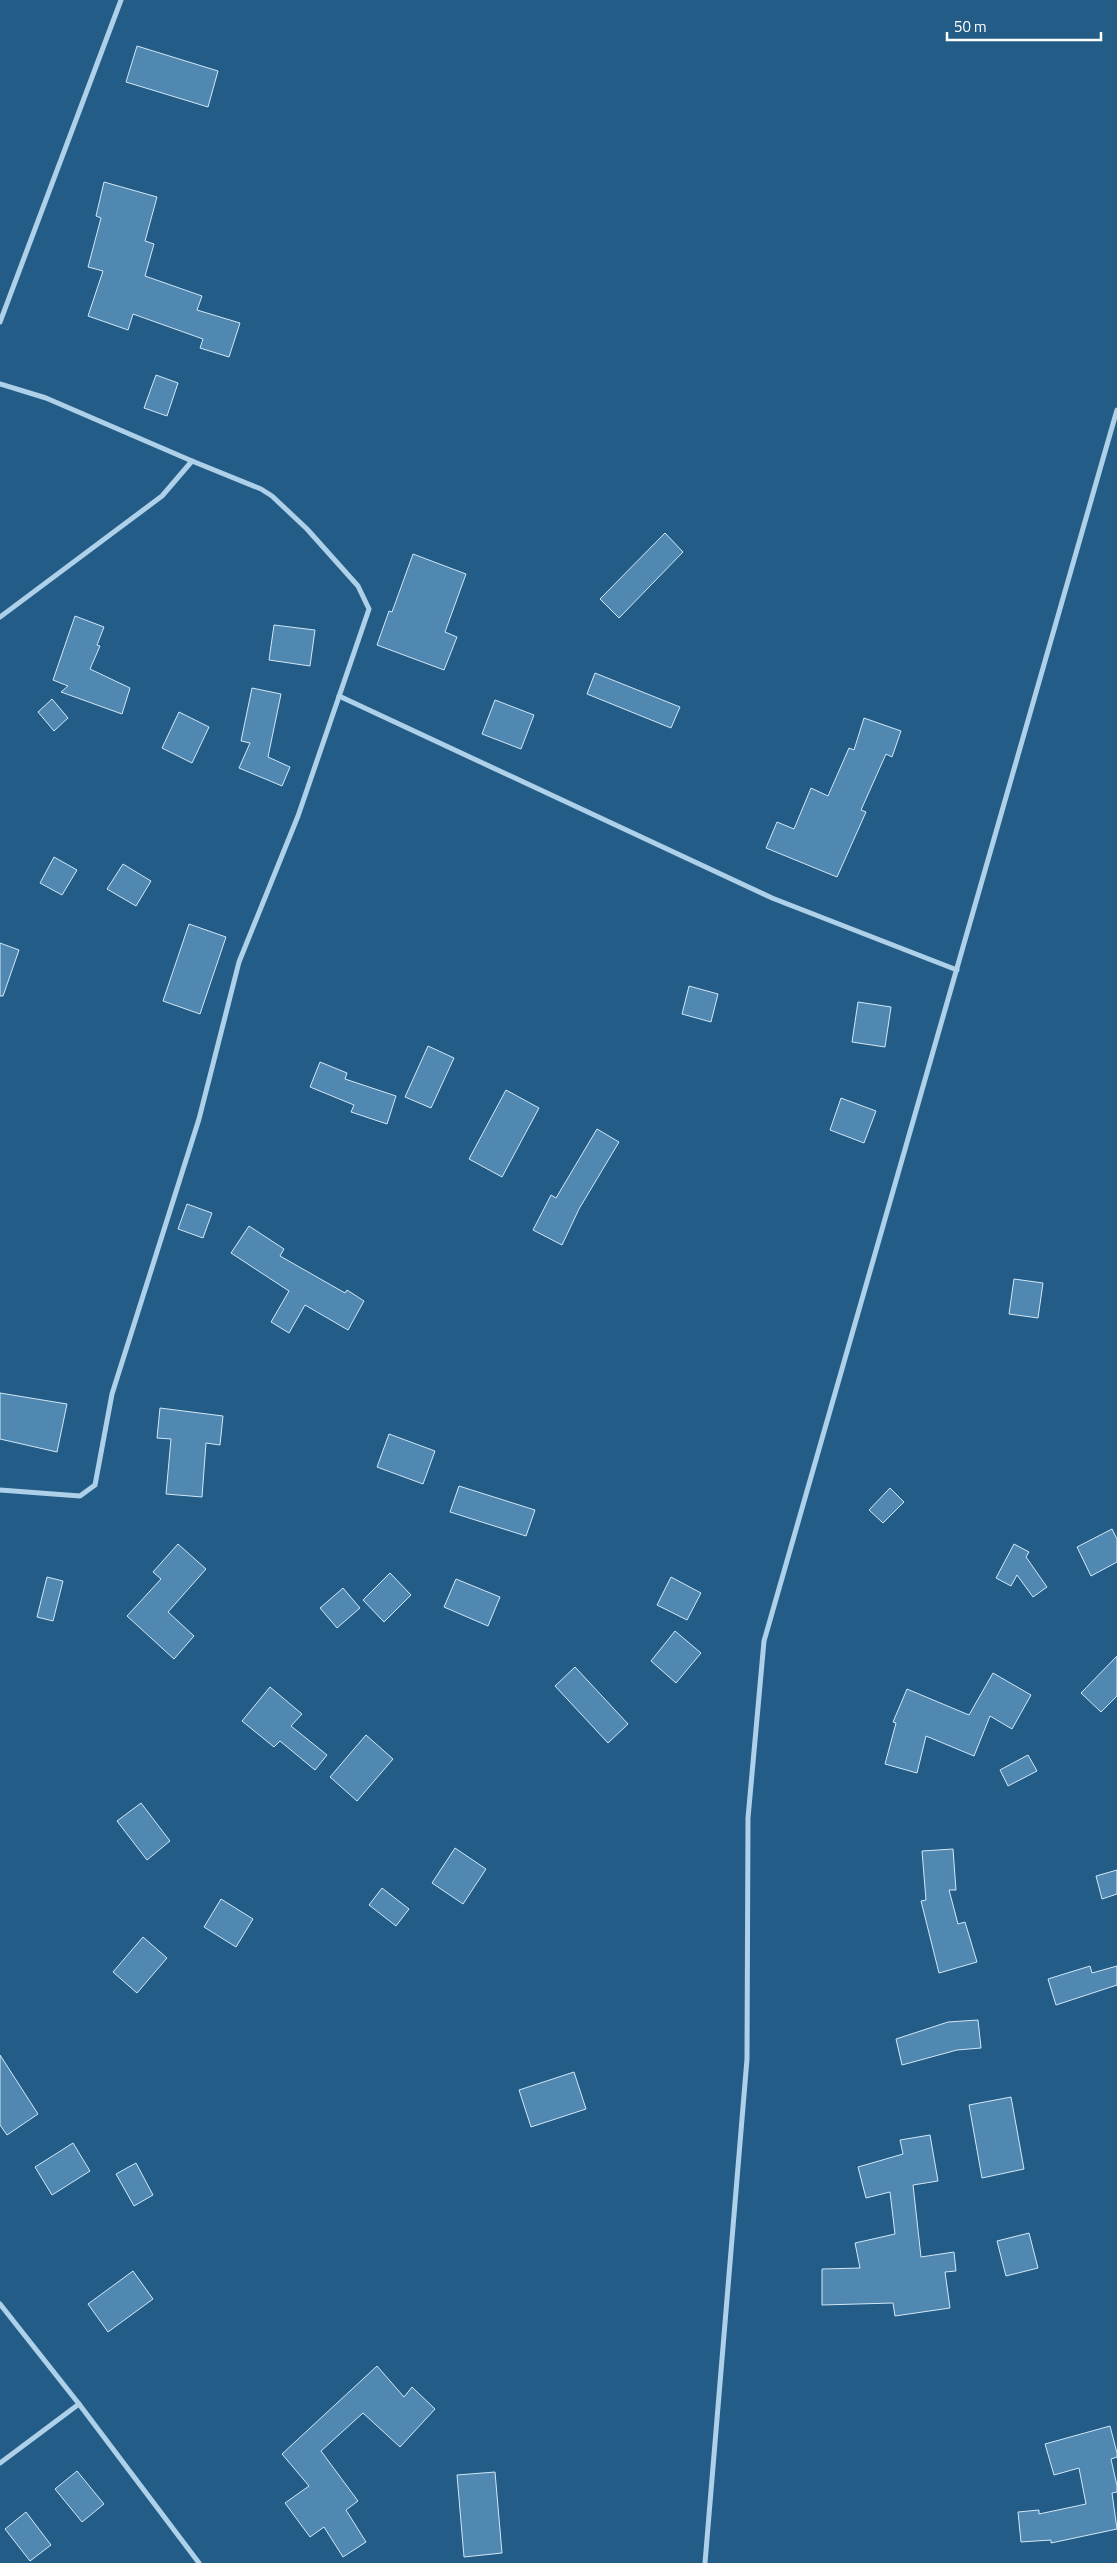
<svg xmlns="http://www.w3.org/2000/svg" width="1117" height="2563" font-family="'Titillium Web',sans-serif">
  <style>
    .building { fill: #5088b1; stroke: #d2e8f7 }
    .lines { fill: none; stroke-linecap: round; stroke-linejoin: round }
    .minor { stroke: #aed1e9; stroke-width: 5 }
  </style>
  <rect width="100%" height="100%" fill="#235d87"/>
  <!-- building -->
  <g class="building">
    <path d="M137 46 218 71 208 107 126 82Z"/>
    <path d="M104 182 157 197 145 241 154 244 145 276 202 296 197 310 240 323 229 357 200 348 203 339 133 314 128 330 88 316 103 271 88 267 101 218 96 216Z"/>
    <path d="M156 375 178 383 167 416 144 408Z"/>
    <path d="M665 533 683 552 619 618 600 599Z"/>
    <path d="M413 554 466 574 445 632 457 637 444 670 377 645 389 611 392 612Z"/>
    <path d="M75 616 104 627 97 645 100 646 90 669 130 688 122 714 61 692 68 686 53 680Z"/>
    <path d="M274 625 315 630 310 666 269 660Z"/>
    <path d="M595 673 680 707 671 728 587 694Z"/>
    <path d="M252 688 281 694 268 757 290 767 282 786 239 768 250 743 241 741Z"/>
    <path d="M52 699 68 718 54 731 38 712Z"/>
    <path d="M495 700 534 715 521 749 482 734Z"/>
    <path d="M179 712 209 727 192 763 162 748Z"/>
    <path d="M864 718 901 731 892 757 886 754 861 810 866 812 837 877 766 848 777 822 794 829 811 788 828 796 849 748 854 750Z"/>
    <path d="M54 857 77 870 62 895 40 883Z"/>
    <path d="M123 864 151 881 136 906 107 889Z"/>
    <path d="M189 924 226 937 200 1014 163 1001Z"/>
    <path d="M0 943 19 950 3 996H0Z"/>
    <path d="M689 986 718 994 711 1022 682 1014Z"/>
    <path d="M858 1002 891 1007 885 1047 852 1042Z"/>
    <path d="M428 1046 454 1058 431 1108 405 1097Z"/>
    <path d="M320 1062 347 1073 345 1079 396 1096 387 1124 351 1112 354 1105 310 1087Z"/>
    <path d="M506 1090 539 1108 502 1177 469 1159Z"/>
    <path d="M841 1098 876 1111 864 1143 830 1130Z"/>
    <path d="M597 1129 619 1142 579 1209 562 1245 533 1230 551 1195 556 1198Z"/>
    <path d="M187 1204 212 1213 203 1238 178 1229Z"/>
    <path d="M249 1226 284 1249 280 1256 345 1293 347 1290 364 1301 348 1330 305 1305 289 1333 271 1322 289 1291 231 1253Z"/>
    <path d="M1014 1279 1043 1283 1038 1318 1009 1314Z"/>
    <path d="M0 1393 67 1404 57 1452 0 1439Z"/>
    <path d="M160 1408 223 1416 220 1445 206 1443 202 1497 166 1494 171 1439 157 1438Z"/>
    <path d="M389 1434 435 1451 423 1484 377 1467Z"/>
    <path d="M459 1486 535 1510 526 1536 450 1512Z"/>
    <path d="M890 1488 904 1502 883 1523 869 1510Z"/>
    <path d="M1112 1529 1117 1539V1562L1091 1576 1077 1547Z"/>
    <path d="M178 1544 206 1569 168 1612 194 1636 174 1659 127 1616 161 1579 153 1572Z"/>
    <path d="M1014 1544 1029 1552 1026 1557 1047 1587 1033 1597 1017 1575 1011 1586 996 1578Z"/>
    <path d="M390 1573 411 1595 384 1622 363 1600Z"/>
    <path d="M47 1577 63 1581 53 1621 37 1617Z"/>
    <path d="M671 1577 701 1593 687 1620 657 1605Z"/>
    <path d="M456 1579 500 1597 488 1626 444 1607Z"/>
    <path d="M343 1588 360 1608 337 1628 320 1608Z"/>
    <path d="M675 1631 701 1653 676 1683 651 1661Z"/>
    <path d="M1117 1656V1696L1101 1712 1081 1693Z"/>
    <path d="M575 1667 628 1724 608 1743 555 1686Z"/>
    <path d="M993 1673 1031 1695 1012 1729 990 1716 974 1756 926 1736 917 1773 885 1764 896 1723 893 1722 907 1689 969 1715Z"/>
    <path d="M270 1687 302 1714 291 1726 327 1755 315 1770 280 1741 274 1747 242 1721Z"/>
    <path d="M366 1735 393 1759 357 1801 330 1777Z"/>
    <path d="M1028 1755 1037 1771 1008 1786 1000 1770Z"/>
    <path d="M141 1803 170 1841 147 1860 117 1821Z"/>
    <path d="M455 1848 486 1869 463 1904 432 1883Z"/>
    <path d="M953 1849 956 1890H949L958 1924 965 1922 977 1962 939 1973 921 1901 926 1900 922 1851Z"/>
    <path d="M1117 1870V1894L1102 1899 1096 1876Z"/>
    <path d="M382 1888 409 1909 396 1926 369 1905Z"/>
    <path d="M221 1899 253 1919 236 1947 204 1927Z"/>
    <path d="M143 1937 167 1958 137 1993 113 1972Z"/>
    <path d="M1090 1966 1092 1973 1117 1966V1985L1056 2005 1048 1979Z"/>
    <path d="M978 2020 981 2048 957 2050 902 2065 896 2039 948 2022Z"/>
    <path d="M0 2055 38 2114 7 2135 0 2125Z"/>
    <path d="M574 2072 586 2109 531 2127 519 2090Z"/>
    <path d="M1011 2097 1024 2169 982 2178 969 2105Z"/>
    <path d="M930 2135 938 2181 913 2185 921 2257 954 2252 956 2271 945 2272 950 2308 895 2316 893 2303 822 2305V2269L860 2268 855 2243 895 2234 890 2192 866 2198 858 2167 903 2154 900 2140Z"/>
    <path d="M73 2143 90 2171 52 2195 35 2167Z"/>
    <path d="M136 2163 153 2195 134 2206 116 2174Z"/>
    <path d="M1029 2233 1038 2268 1006 2276 997 2241Z"/>
    <path d="M133 2271 153 2299 108 2332 88 2304Z"/>
    <path d="M377 2366 404 2397 412 2387 435 2409 400 2447 363 2413 321 2451 358 2501 346 2510 366 2542 343 2557 324 2527 310 2537 285 2503 309 2486 282 2454Z"/>
    <path d="M1110 2426 1117 2453V2457L1111 2459 1117 2486V2492L1112 2493 1117 2529 1051 2543V2540L1021 2542 1018 2512 1039 2510V2514L1086 2504 1079 2468 1054 2475 1045 2444Z"/>
    <path d="M77 2471 104 2504 82 2522 55 2489Z"/>
    <path d="M495 2472 502 2553 464 2557 457 2475Z"/>
    <path d="M26 2512 51 2545 30 2561 5 2529Z"/>
  </g>
  <g class="lines">
    <!-- minor -->
    <g class="minor">
      <path d="M0 322 121 0"/>
      <path d="M0 384 46 398 192 461"/>
      <path d="M0 617 162 496 192 461 261 489 272 496 307 529 358 586 369 609 298 816 239 962 199 1119 112 1394 95 1485 80 1496 0 1490"/>
      <path d="M339 696 772 898 957 970"/>
      <path d="M0 2304 79 2404 199 2563"/>
      <path d="M0 2463 79 2404"/>
      <path d="M705 2563 747 2059 748 1818 764 1641 1117 410"/>
    </g>
  </g>
  <!-- scale -->
  <path d="M947 32v8h154v-8" fill="none" stroke="#ffffff" stroke-width="2.5"/>
  <text x="954" y="32" font-size="15" fill="#ffffff" stroke="#235d87" stroke-width="4" paint-order="stroke">50 m</text>
</svg>
